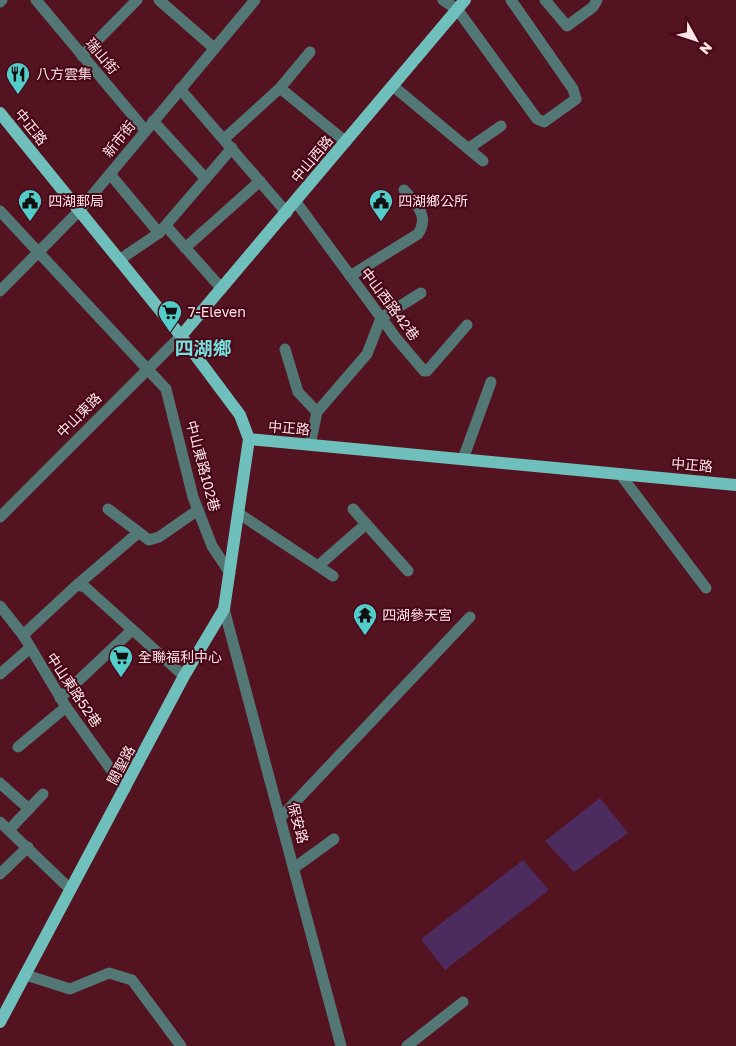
<svg xmlns="http://www.w3.org/2000/svg" width="736" height="1046" font-family="'Golos Text','Noto Sans TC',sans-serif">
  <style>
    .green { fill: #4c2c5e }
    .lines { fill: none; stroke-linecap: round; stroke-linejoin: round }
    .minor { stroke: #527775; stroke-width: 11 }
    .major { stroke: #6fbfbc; stroke-width: 12 }
    .labels { text-anchor: middle; stroke-width: 4; stroke-linejoin: round; paint-order: stroke }
    .street-label { font-size: 14px; fill: #fde4e6; stroke: #470717 }
    .poi-label { font-size: 14px; fill: #fde4e6; stroke: #470717; text-anchor: start }
    .district-label { font-size: 19px; font-weight: bold; fill: #76e2de; stroke: #470717 }
  </style>
  <rect width="100%" height="100%" fill="#531321"/>
  <!-- green -->
  <g class="green">
    <path d="M600 798 628 833 574 872 545 841Z"/>
    <path d="M523 860 549 890 445 970 421 939Z"/>
  </g>
  <g class="lines">
    <!-- minor -->
    <g class="minor">
      <path d="M36 0 145 130"/>
      <path d="M159 0 214 48"/>
      <path d="M443 0 457 9 537 119 544 122 576 99 573 89 511 0"/>
      <path d="M545 0 567 26 593 7 597 0"/>
      <path d="M0 2 2 0"/>
      <path d="M82 56 137 0"/>
      <path d="M393 86 483 161"/>
      <path d="M280 88 346 142"/>
      <path d="M180 89 287 213"/>
      <path d="M153 121 206 179"/>
      <path d="M224 139 280 88 310 52"/>
      <path d="M469 148 501 126"/>
      <path d="M110 174 159 233 232 148"/>
      <path d="M296 202 396 338 424 371H427L467 325"/>
      <path d="M0 211 166 389 193 497 212 546 230 573"/>
      <path d="M166 226 222 289"/>
      <path d="M185 248 260 181"/>
      <path d="M119 260 159 233"/>
      <path d="M350 276 418 234C430 216 416 204 404 190"/>
      <path d="M0 291 79 211 255 0"/>
      <path d="M285 349 298 392 317 412"/>
      <path d="M310 445 317 412 367 354 381 318 421 293"/>
      <path d="M463 459 491 382"/>
      <path d="M620 474 706 588"/>
      <path d="M108 509 149 540 159 537 198 510"/>
      <path d="M353 509 408 571"/>
      <path d="M238 513 333 576"/>
      <path d="M0 517 181 336"/>
      <path d="M318 566 366 524"/>
      <path d="M77 585 138 533"/>
      <path d="M0 606 23 635 66 707 125 789"/>
      <path d="M224 609 341 1046"/>
      <path d="M23 635 77 585 85 587 184 676"/>
      <path d="M0 674 30 648"/>
      <path d="M60 698 131 631"/>
      <path d="M18 747 66 707"/>
      <path d="M0 783 29 809"/>
      <path d="M281 817 470 617"/>
      <path d="M0 822 70 889"/>
      <path d="M9 830 43 794"/>
      <path d="M294 868 334 839"/>
      <path d="M0 874 28 847"/>
      <path d="M26 975 70 989 109 973 132 980 181 1046"/>
      <path d="M407 1046 463 1002"/>
    </g>
    <!-- major -->
    <g class="major">
      <path d="M0 113 181 336 240 415 249 439 224 609 184 676 0 1022"/>
      <path d="M181 336 465 0"/>
      <path d="M249 439 736 485"/>
    </g>
  </g>
  <!-- icons -->
  <defs>
    <g id="restaurant-pin" transform="scale(1.25)"><path d="M0 17L-7.5 6A9.5 9.5 0 1 1 7.5 6Z" fill="#53cdca" stroke="#470717"/><path d="M-5-6h1v4h1v-4h1v4h1v-4h1v5L-1.5 .5V6h-2V.5L-5-1ZM5-6V6H3V1.5H1.5Q1.5-4 5-6Z" fill="#111"/></g>
    <g id="civic-pin" transform="scale(1.25)"><path d="M0 17L-7.5 6A9.5 9.5 0 1 1 7.5 6Z" fill="#53cdca" stroke="#470717"/><path d="M-.6-6.5H3V-4.5H.6V-3L4-1V1h2V6H-6V1h2V-1L-.6-3ZM-1.2 2.5V6h2.4V2.5Z" fill="#111"/></g>
    <g id="supermarket-pin" transform="scale(1.25)"><path d="M0 17L-7.5 6A9.5 9.5 0 1 1 7.5 6Z" fill="#53cdca" stroke="#470717"/><path d="M-6-5.5h2.5l.6 2H6L4.5 2H-2.5L-4.4-4H-6ZM-1.5 3.2a1.3 1.3 0 1 0 .1 0ZM3 3.2a1.3 1.3 0 1 0 .1 0Z" fill="#111"/></g>
    <g id="temple-pin" transform="scale(1.25)"><path d="M0 17L-7.5 6A9.5 9.5 0 1 1 7.5 6Z" fill="#53cdca" stroke="#470717"/><path d="M0-6L5-2H3V0L6.5 2.5H4V6H1.5V3h-3V6H-4V2.5H-6.5L-3 0V-2H-5Z" fill="#111"/></g>
  </defs>
  <g fill-rule="evenodd">
    <use href="#restaurant-pin" x="18" y="74"/>
    <use href="#civic-pin" x="30" y="201"/>
    <use href="#civic-pin" x="381" y="201"/>
    <use href="#supermarket-pin" x="170" y="312"/>
    <use href="#temple-pin" x="365" y="615"/>
    <use href="#supermarket-pin" x="121" y="657"/>
  </g>
  <g class="labels">
    <!-- street labels -->
    <g class="street-label">
      <text transform="translate(102 56) rotate(50)" y="5">瑞山街</text>
      <text transform="translate(31 127) rotate(51)" y="5">中正路</text>
      <text transform="translate(119 139) rotate(-51)" y="5">新市街</text>
      <text transform="translate(312 159) rotate(-50)" y="5">中山西路</text>
      <text transform="translate(390 304) rotate(53)" y="5">中山西路42巷</text>
      <text transform="translate(79 415) rotate(-45)" y="5">中山東路</text>
      <text transform="translate(289 428) rotate(5)" y="5">中正路</text>
      <text transform="translate(692 465) rotate(5)" y="5">中正路</text>
      <text transform="translate(203 466) rotate(75)" y="5">中山東路102巷</text>
      <text transform="translate(74 690) rotate(56)" y="5">中山東路52巷</text>
      <text transform="translate(121 765) rotate(-62)" y="5">關聖路</text>
      <text transform="translate(298 823) rotate(75)" y="5">保安路</text>
    </g>
    <!-- poi labels -->
    <g class="poi-label">
      <text x="36" y="79">八方雲集</text>
      <text x="48" y="206">四湖郵局</text>
      <text x="398" y="206">四湖鄉公所</text>
      <text x="188" y="317">7-Eleven</text>
      <text x="382" y="620">四湖參天宮</text>
      <text x="138" y="662">全聯福利中心</text>
    </g>
    <!-- district labels -->
    <g class="district-label">
      <text x="203" y="355">四湖鄉</text>
    </g>
  </g>
  <!-- north arrow -->
  <g transform="translate(696 40) rotate(130)" stroke="#470717" stroke-width="4" paint-order="stroke">
  <path d="M0-4L9 19L0 12L-9 19Z" fill="#fde4e6"/>
  <text y="-8" font-size="14" font-weight="bold" text-anchor="middle" fill="#fde4e6">N</text>
  </g>
</svg>
